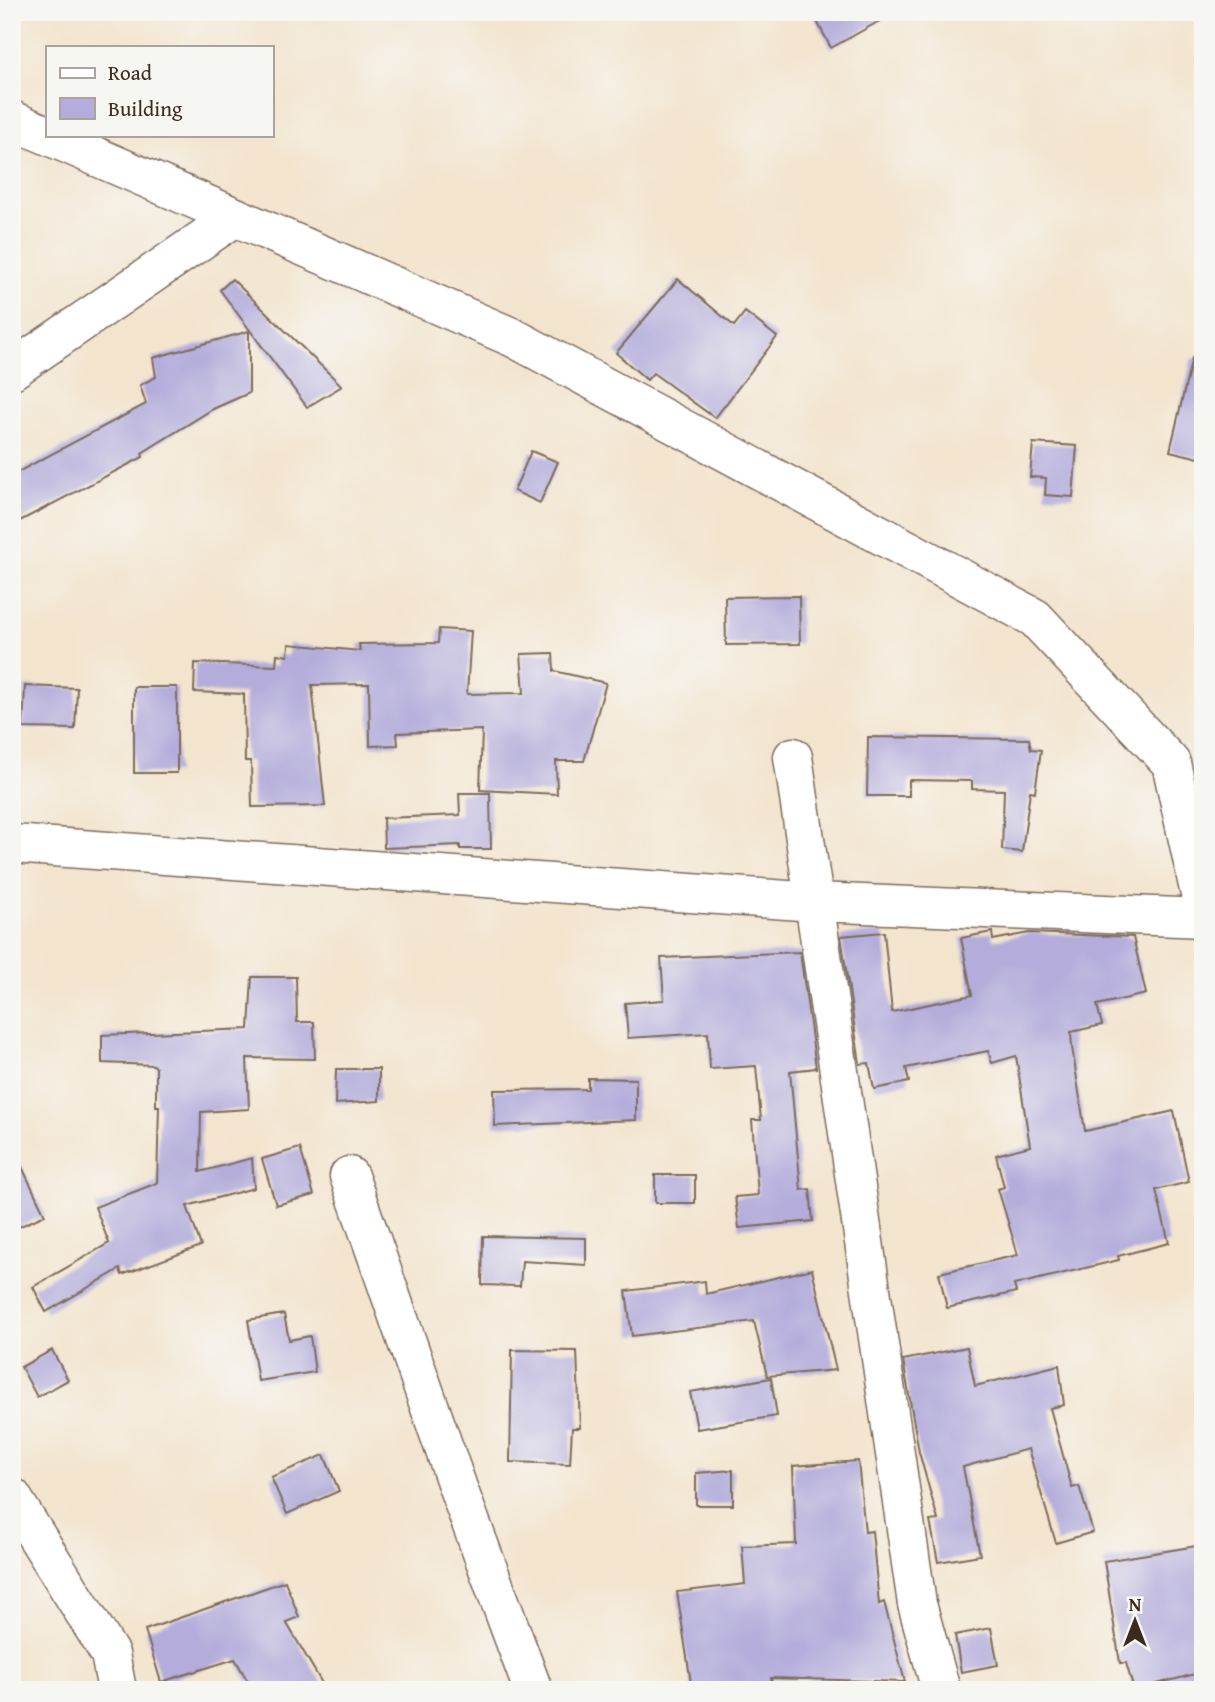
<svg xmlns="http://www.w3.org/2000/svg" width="1215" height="1702" font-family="'Gentium Book Plus',serif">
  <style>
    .building { fill: #b4addb }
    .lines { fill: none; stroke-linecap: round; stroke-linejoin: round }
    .street-casing { stroke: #7b6b5b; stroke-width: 41 }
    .street { stroke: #fff; stroke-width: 38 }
  </style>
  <rect width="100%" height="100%" fill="#f6f6f2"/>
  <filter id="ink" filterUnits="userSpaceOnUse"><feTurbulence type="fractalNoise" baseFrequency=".0143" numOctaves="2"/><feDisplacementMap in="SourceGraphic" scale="14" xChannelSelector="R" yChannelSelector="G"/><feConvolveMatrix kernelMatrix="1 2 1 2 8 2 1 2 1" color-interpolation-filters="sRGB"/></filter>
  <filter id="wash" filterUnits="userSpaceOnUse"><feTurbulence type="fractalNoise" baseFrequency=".00686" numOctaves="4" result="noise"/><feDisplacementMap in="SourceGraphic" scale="28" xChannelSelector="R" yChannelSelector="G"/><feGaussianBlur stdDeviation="1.57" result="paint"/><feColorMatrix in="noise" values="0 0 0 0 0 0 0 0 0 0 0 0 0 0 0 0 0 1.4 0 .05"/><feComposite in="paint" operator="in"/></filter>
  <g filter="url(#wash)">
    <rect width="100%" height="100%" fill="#f3e4cd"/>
    <g id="blocks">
      <!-- building -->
      <g class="building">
        <path d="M812 12H896L831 48Z"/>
        <path d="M232 279 342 386 307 407 220 290Z"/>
        <path d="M678 279 734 326 745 312 777 337 715 418 653 373 647 380 616 353Z"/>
        <path d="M249 331V393L213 409 142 453 143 457 12 525V475L146 404 140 385 156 377 153 358Z"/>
        <path d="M1192 358 1203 360V459L1170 451Z"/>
        <path d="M1033 443 1077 446 1073 497 1045 495 1046 478 1030 477Z"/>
        <path d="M531 451 558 462 540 503 514 491Z"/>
        <path d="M799 596 800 644 726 645 725 597Z"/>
        <path d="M439 629 471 631 467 694 524 693 521 654 553 653 554 671 606 683 584 761H556L557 794 480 790 482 730 397 733 398 745 370 746 369 684 312 685 325 806 252 807 251 761H245L244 694 194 692 195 663 276 666 277 654 288 656 289 644 360 651 359 644 438 643Z"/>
        <path d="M25 686 77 688 75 729 23 728Z"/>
        <rect x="134" y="687" width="43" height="86"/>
        <path d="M868 737 1029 739 1031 749 1041 750 1035 792 1030 791 1022 852 1002 850 1004 790 972 789V781L909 780V796H867Z"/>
        <path d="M459 793H490L491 849H460V845L384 848 383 818 460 815Z"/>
        <path d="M884 932 892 1012 972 995 961 938 992 932 993 940 1029 933 1133 937 1146 994 1097 1005 1102 1025 1071 1032 1072 1047 1085 1131 1174 1111 1189 1182 1156 1190 1169 1243 1118 1256 1119 1260 1014 1285 1016 1292 947 1308 939 1273 1018 1255 998 1189 1004 1187 996 1155 1030 1146 1016 1056 992 1063 988 1051 906 1068 909 1082 874 1089 869 1063 860 1064 841 936Z"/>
        <path d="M800 952 816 1068 790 1071 801 1190 810 1189 813 1221 739 1228 735 1197 758 1195 752 1120H761L756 1066 710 1069 708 1033 628 1038 625 1003 664 1000 661 958Z"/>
        <path d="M252 977H296L297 1022H314L315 1059 247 1058 249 1109 201 1112 200 1172 252 1158 254 1188 187 1206 201 1246 122 1275 120 1269 46 1312 33 1287 109 1243 95 1207 157 1183 159 1106H156V1068L154 1065 102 1063V1035L249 1029Z"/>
        <path d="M336 1069H379V1101L335 1104Z"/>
        <path d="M588 1078 636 1079V1120L495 1126 494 1090 588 1089Z"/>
        <path d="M12 1146 45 1215 12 1230Z"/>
        <path d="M300 1148 314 1195 276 1205 262 1159Z"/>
        <rect x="655" y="1175" width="40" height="28"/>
        <path d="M483 1236 586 1238V1265L522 1261 520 1286 482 1285Z"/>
        <path d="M812 1269 836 1370 767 1376 754 1321 632 1336 626 1291 705 1281 706 1294Z"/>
        <path d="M284 1314 289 1340 310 1336 315 1372 258 1381 248 1320Z"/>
        <path d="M967 1347 975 1386 1059 1365 1064 1405 1050 1408 1072 1488 1079 1486 1093 1532 1056 1543 1028 1449 963 1467 980 1555 938 1562 930 1521 938 1520 919 1452 903 1360Z"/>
        <path d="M52 1350 68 1380 37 1397 21 1367Z"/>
        <path d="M512 1350 577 1351 580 1428H572L570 1464 510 1462Z"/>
        <path d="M771 1378 777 1416 697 1429 690 1392Z"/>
        <path d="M324 1455 339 1491 287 1514 271 1477Z"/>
        <path d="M858 1461 865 1532 872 1531 879 1604 884 1602 905 1682 771 1678 772 1686 692 1690 677 1592 745 1584 742 1546 796 1544 793 1466Z"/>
        <path d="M733 1470V1505H696V1473Z"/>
        <path d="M1203 1545V1672L1134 1690 1126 1663H1120L1104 1561Z"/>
        <path d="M285 1581 299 1617 286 1622 326 1690H253L235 1659 161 1682 145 1630Z"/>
        <path d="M991 1628 998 1665 961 1672 955 1635Z"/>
      </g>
    </g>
  </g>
  <g filter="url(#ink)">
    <use href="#blocks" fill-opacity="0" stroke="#7b6b5b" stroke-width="2"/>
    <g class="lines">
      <!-- street casing -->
      <g class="street-casing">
        <g id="street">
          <path d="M12 120 514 338 1035 618 1171 763 1203 908"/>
          <path d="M12 370 235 217"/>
          <path d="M793 757 917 1604 941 1690"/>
          <path d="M12 844 815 902 1203 918"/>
          <path d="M349 1176 458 1488 533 1690"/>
          <path d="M12 1497 110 1654 117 1690"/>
        </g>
      </g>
      <!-- street -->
      <use href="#street" class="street"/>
    </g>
  </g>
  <!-- margin -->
  <rect width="1215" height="1702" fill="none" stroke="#f6f6f2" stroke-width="42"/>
  <!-- legend -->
  <rect x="46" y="46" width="228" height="91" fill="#f6f6f2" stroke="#aba49d" stroke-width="2"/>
  <rect x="60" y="68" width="35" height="10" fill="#ffffff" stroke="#aba49d" stroke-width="2"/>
  <text x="108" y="80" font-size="21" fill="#3b2a1e">Road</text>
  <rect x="60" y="98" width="35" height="21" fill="#b4addb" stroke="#aba49d" stroke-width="2"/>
  <text x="108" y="116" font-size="21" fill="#3b2a1e">Building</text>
  <!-- north arrow -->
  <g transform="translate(1135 1621)" stroke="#f6f6f2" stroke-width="5" paint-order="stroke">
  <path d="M0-5L12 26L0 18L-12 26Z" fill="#3b2a1e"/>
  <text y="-10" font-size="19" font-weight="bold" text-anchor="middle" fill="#3b2a1e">N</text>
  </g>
</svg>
